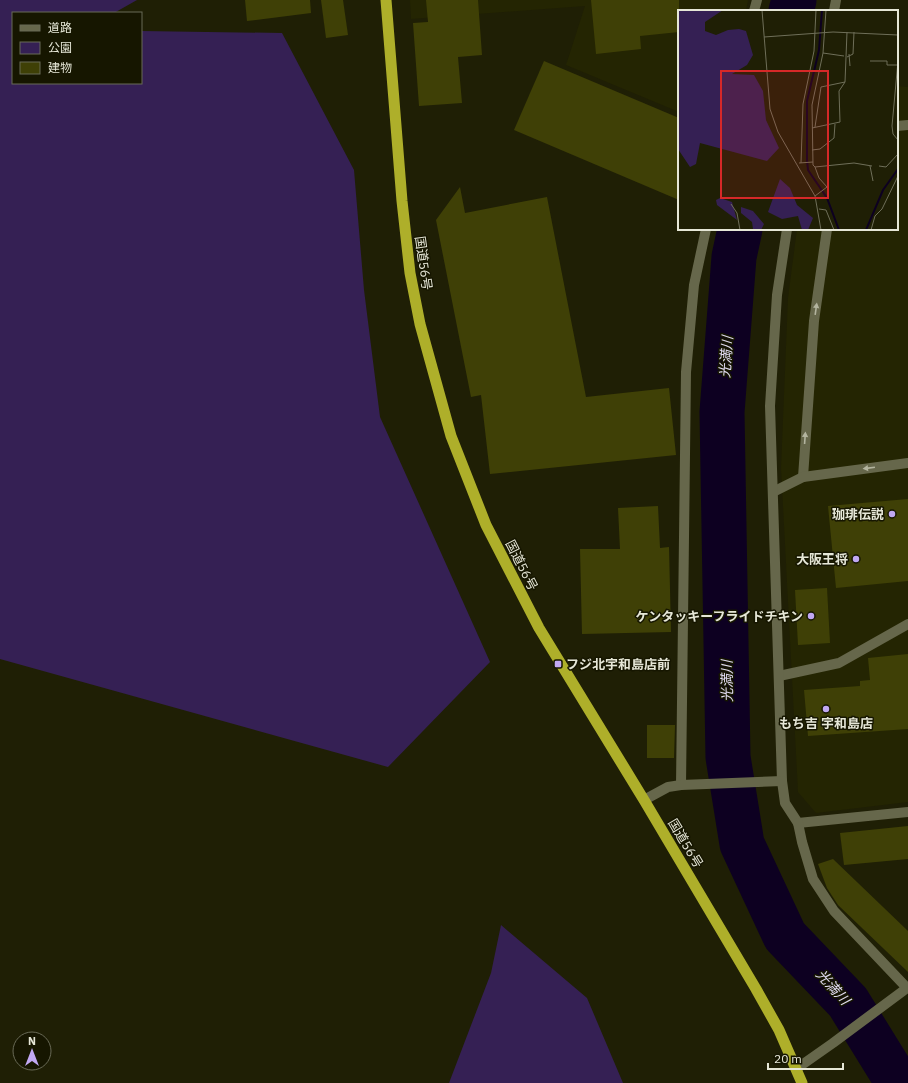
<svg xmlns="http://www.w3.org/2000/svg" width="908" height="1083" font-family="'IBM Plex Sans','Noto Sans JP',sans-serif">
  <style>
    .built { fill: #242502 }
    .green { fill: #352054 }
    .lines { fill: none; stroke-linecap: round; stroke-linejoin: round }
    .river { stroke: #0d0021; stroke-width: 45 }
    .building { fill: #3f4006 }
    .service { stroke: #66674b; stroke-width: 10 }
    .pedestrian { stroke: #66674b; stroke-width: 10 }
    .minor { stroke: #66674b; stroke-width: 10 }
    .trunk { stroke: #aeaf2a; stroke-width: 11 }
    .oneway { fill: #b3b49f }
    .poi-dot { fill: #c1a8f3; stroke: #161600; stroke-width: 1.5 }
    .labels { text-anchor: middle; stroke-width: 3; stroke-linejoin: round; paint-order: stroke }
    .street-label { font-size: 13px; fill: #e6e7d7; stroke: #161600 }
    .poi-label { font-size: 13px; font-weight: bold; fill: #e6e7d7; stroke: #161600; text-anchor: end }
    .water-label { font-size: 14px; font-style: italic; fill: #e2dcf2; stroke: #161600 }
    .inset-river { fill: none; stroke: #0d0021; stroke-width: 2 }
    .inset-road { fill: none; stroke: #6f6f59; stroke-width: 1 }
    .view { fill: #d62828; fill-opacity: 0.15; stroke: #d62828; stroke-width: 2 }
    .inset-edge { fill: none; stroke: #e6e7d7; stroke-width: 2 }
  </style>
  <rect width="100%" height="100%" fill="#1f1f05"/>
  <!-- built -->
  <g class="built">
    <path d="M410 0H748L746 11H679V112L566 65 585 6 411 19Z"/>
    <path d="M897 86 908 87V802L816 813 798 792 781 468 788 298 797 229H897Z"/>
  </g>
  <!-- green -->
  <g class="green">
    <path d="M0 0H137L114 13H13V83H141V31L282 33 354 170 364 290 380 417 490 662 388 767 0 659Z"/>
    <path d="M501 925 587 998 623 1083H449L491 973Z"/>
  </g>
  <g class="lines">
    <!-- river -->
    <g class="river">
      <path d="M791 11 794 0"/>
      <path d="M740 229 734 257 722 412 728 757 742 844 785 936 848 1002 898 1083"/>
    </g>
  </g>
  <!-- building -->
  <g class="building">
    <path d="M245 0H310L311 13 247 21Z"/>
    <path d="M321 0H343L348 35 326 38Z"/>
    <path d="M426 0H478L482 55 458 57 462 103 419 106 413 23 428 22Z"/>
    <path d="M591 0H679V32L640 36 641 49 596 54Z"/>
    <path d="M544 61 679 118V200L514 130Z"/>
    <path d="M460 187 465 213 547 197 586 397 669 388 676 455 490 474 481 395 471 397 436 220Z"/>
    <path d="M908 499V581L836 588 828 506Z"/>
    <path d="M658 506 660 548 669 547 671 632 582 634 580 549H620L618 508Z"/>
    <path d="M827 588 830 643 798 645 795 590Z"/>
    <path d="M908 654V729L808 736 804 690 860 686V681L870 680 868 658Z"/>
    <path d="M647 725H675L674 758H647Z"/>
    <path d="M908 826V859L844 865 840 833Z"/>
    <path d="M833 859 908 931V972L838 905 827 888 818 864Z"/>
  </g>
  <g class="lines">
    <!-- service -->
    <g class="service">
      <path d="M897 126 908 125"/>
      <path d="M803 477 814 321 827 229"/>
      <path d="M773 492 803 477 908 463"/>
    </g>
    <!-- pedestrian -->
    <path class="pedestrian" d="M779 676 839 663 908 624"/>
    <!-- minor -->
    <g class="minor">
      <path d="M754 11 757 0"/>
      <path d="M834 11 836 0"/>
      <path d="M787 229 777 295 770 406 782 781 785 803 798 823 908 812"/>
      <path d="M681 785 686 372 694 285 706 229"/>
      <path d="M644 800 668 787 681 785 782 781"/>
      <path d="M796 1069 833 1043 907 988 834 911 813 879 802 842 798 823"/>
    </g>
    <!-- trunk -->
    <path class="trunk" d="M386 0 402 201 410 273 420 324 451 436 486 525 539 628 644 800 756 989 779 1030 802 1083"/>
  </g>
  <!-- one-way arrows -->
  <defs><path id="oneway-solid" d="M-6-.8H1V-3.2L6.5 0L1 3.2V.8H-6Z"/></defs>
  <g class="oneway">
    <use href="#oneway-solid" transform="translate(816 309) rotate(-82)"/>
    <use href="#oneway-solid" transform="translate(805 438) rotate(-86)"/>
    <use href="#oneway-solid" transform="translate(869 468) rotate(173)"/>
  </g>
  <!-- markers -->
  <g class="poi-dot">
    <circle cx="892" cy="514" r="4"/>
    <circle cx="856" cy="559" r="4"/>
    <circle cx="811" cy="616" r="4"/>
    <rect x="554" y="660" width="8" height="8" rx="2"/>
    <circle cx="826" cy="709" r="4"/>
  </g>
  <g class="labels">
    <!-- street labels -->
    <g class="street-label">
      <text transform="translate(424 263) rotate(82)" y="5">国道56号</text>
      <text transform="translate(522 565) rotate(63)" y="5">国道56号</text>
      <text transform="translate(686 843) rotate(59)" y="5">国道56号</text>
    </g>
    <!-- poi labels -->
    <g class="poi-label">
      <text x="884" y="519">珈琲伝説</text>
      <text x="848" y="564">大阪王将</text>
      <text x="803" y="621">ケンタッキーフライドチキン</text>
      <text x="566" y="669" text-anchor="start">フジ北宇和島店前</text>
      <text x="826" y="728" text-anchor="middle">もち吉 宇和島店</text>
    </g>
    <!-- water labels -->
    <g class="water-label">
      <text transform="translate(726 357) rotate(-86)" y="5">光満川</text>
      <text transform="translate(727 681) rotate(-91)" y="5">光満川</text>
      <text transform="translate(833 987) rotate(48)" y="5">光満川</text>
    </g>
  </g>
  <!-- overview -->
  <g transform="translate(678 10)">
    <rect width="220" height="220" fill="#1f1f05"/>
    <path d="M0 0H45L27 12V21L38 25 50 20 61 19 68 21 75 45 69 55 54 64 76 65 85 81 88 110 101 138 89 151 22 133 18 154 12 157 0 139ZM102 169 112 178 119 195 135 208 130 220H124L120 206 104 209 90 202ZM42 188 54 192 59 210 39 195 38 190ZM63 197 75 201 86 214 83 220 75 219 74 212 63 203Z" fill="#352054"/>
    <path class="inset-river" d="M144 0 141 40 129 91V150L130 160 149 188 161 220M188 220 205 180 220 159"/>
    <path class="inset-road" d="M84 0 92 99 100 122 137 186 143 220M148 0 145 43 134 95 135 155 137 157 176 153 194 156M86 27 155 22 220 25M145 43 166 46M171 44 172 56M169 47 175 44 176 22M192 51H209V55H220M220 51 214 116 215 124 220 130M137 117 143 77 167 72M134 118 162 112 161 81 167 72 169 22M134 140 142 139 156 128 157 114M121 153 135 152M123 153 125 94 136 41 138 0M192 156 195 171M201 156 208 157 220 144M137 186 149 177 141 168 137 157M53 194 59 203 62 220M141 199 148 200 156 220M193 220 197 206 204 199 220 166"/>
    <path class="view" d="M43 61H150V188H43Z"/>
    <rect width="220" height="220" class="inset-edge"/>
  </g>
  <!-- legend -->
  <rect x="12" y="12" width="130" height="72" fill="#161600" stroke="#696a56"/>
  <rect x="20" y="25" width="20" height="6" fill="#66674b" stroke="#696a56"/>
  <text x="48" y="32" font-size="12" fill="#e6e7d7">道路</text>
  <rect x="20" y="42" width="20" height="12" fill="#352054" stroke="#696a56"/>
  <text x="48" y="52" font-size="12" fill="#e6e7d7">公園</text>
  <rect x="20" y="62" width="20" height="12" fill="#3f4006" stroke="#696a56"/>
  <text x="48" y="72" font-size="12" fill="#e6e7d7">建物</text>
  <!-- north arrow -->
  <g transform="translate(32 1051)"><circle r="19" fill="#161600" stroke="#696a56"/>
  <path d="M0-3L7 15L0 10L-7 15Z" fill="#c1a8f3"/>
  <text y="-6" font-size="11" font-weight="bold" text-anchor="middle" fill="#e6e7d7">N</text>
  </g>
  <!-- scale -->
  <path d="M768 1063v6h75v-6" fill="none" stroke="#e6e7d7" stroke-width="2"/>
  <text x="774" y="1063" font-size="12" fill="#e6e7d7" stroke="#161600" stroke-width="3" paint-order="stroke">20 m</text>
</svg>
